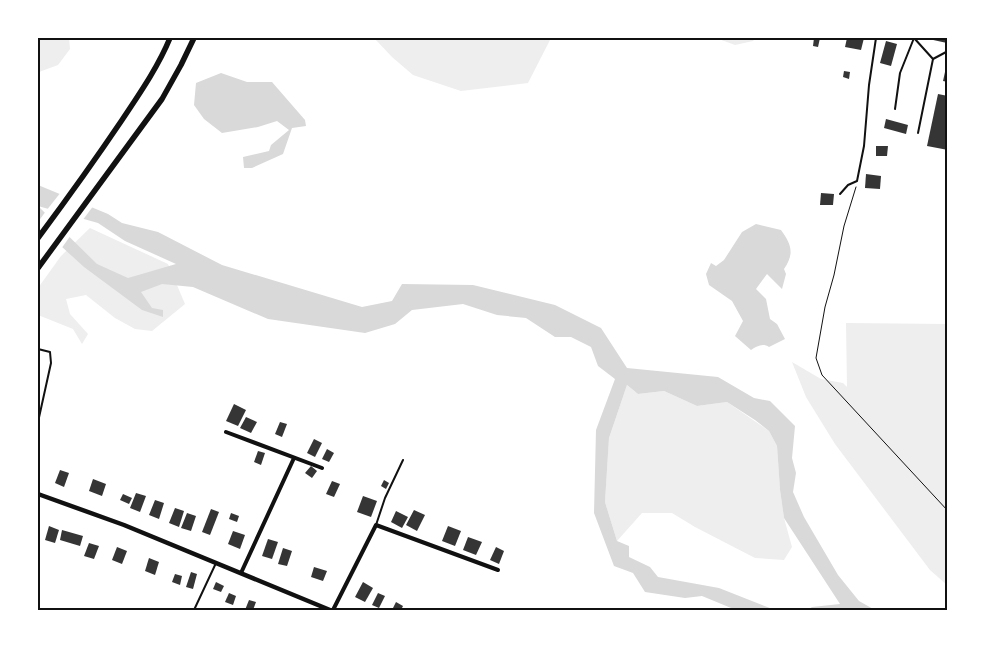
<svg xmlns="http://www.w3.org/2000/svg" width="985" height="648" font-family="Georgia,serif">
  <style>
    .green { fill: #eee }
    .water { fill: #d9d9d9; fill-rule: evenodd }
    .pier { fill: #fff }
    .building { fill: #353535 }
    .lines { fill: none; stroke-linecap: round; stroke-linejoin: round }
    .path { stroke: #111; stroke-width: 1 }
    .service { stroke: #111; stroke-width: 2 }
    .minor { stroke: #111; stroke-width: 4 }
    .tertiary { stroke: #111; stroke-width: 4.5 }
    .primary { stroke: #111; stroke-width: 5.5 }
    .neatline { fill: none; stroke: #111; stroke-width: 2 }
  </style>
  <rect width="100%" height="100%" fill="#fff"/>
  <!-- green -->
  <g class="green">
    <path d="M38 38H69L70 49 58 65 39 72 38 71Z"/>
    <path d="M374 38H551L528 83 461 91 413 75 392 57Z"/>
    <path d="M716 38H755L753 41 735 45Z"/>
    <path d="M90 228 168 264 185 304 152 331 135 329 115 318 86 295 66 299 70 314 88 334 82 344 73 329 38 315V288L61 256Z"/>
    <path d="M846 323 947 324V585L930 570 835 444 806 397 792 362 821 379 843 383 847 387Z"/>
    <path d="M627 385 638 394 664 391 697 406 727 402 769 431 777 446 780 490 784 518 792 547 784 560 755 558 695 527 672 513H642L617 541 605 502 609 438Z"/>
  </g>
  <!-- water -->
  <g class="water">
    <path d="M221 73 247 82H272L305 120 306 126 292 128 283 154 252 168H244L243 157 269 151 271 145 289 130 277 121 258 127 222 133 204 119 194 105 196 83Z"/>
    <path d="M38 185 108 214 122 223 158 232 222 265 362 307 392 301 402 284 473 285 555 305 601 328 627 368 718 377 754 398 770 401 795 426 792 458 796 473 793 492 804 517 838 575 859 601 875 610H807L812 607 840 604 784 518 780 490 777 446 769 431 755 420 727 402 697 406 664 391 638 394 627 385 609 438 605 502 617 541 629 546V557L650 567 658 577 719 588 775 610H736L702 596 685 598 645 592 633 573 614 566 594 513 596 430 615 379 598 366 591 347 571 337H555L526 318 497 315 463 304 412 310 395 324 365 333 268 319 193 287 162 284 141 292 152 308 163 310V317L142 310 84 267 38 225ZM38 206 98 223 125 241 176 264 128 278 97 264Z"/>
    <path d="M756 224 781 230C791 244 795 253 784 269L786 274 782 289 767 274 756 289 766 299 770 319 777 324 785 339 769 347C763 343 757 346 751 350L735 336 743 321 732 301 709 285 706 274 711 263 716 266 724 260 742 232Z"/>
  </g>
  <!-- pier -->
  <g class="pier">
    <path d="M61 192 94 205 82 221 46 211Z"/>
    <path d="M46 211 71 235 61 249 38 228V222Z"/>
  </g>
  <!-- building -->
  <g class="building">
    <path d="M814 38H820L818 47 813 46Z"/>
    <path d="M847 38H864L861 50 845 47Z"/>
    <path d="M924 38H948V40L947 43Z"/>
    <path d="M886 41 897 44 891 66 880 63Z"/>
    <path d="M947 63H948V82L943 81Z"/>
    <path d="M844 71 850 72 849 79 843 77Z"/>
    <path d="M938 94 948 96V150L927 146Z"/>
    <path d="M886 119 908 125 906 134 884 128Z"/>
    <path d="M876 146H888L887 156H876Z"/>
    <path d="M866 174 881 176 880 189 865 188Z"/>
    <path d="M821 193 834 194 833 205H820Z"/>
    <path d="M234 404 246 410 238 426 226 421Z"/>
    <path d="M246 417 257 422 251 433 240 428Z"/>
    <path d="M280 422 287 424 282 437 275 434Z"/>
    <path d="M314 439 322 443 315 457 307 453Z"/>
    <path d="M327 449 334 453 329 462 322 459Z"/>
    <path d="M258 451 265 453 261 465 254 462Z"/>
    <path d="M311 466 317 471 312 478 305 473Z"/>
    <path d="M60 470 69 473 64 487 55 483Z"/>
    <path d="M93 479 106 484 102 496 89 491Z"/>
    <path d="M384 480 389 483 386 489 381 486Z"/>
    <path d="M332 481 340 484 334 497 326 494Z"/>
    <path d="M136 493 146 496 140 512 130 508Z"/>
    <path d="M123 494 132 498 129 504 120 500Z"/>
    <path d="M363 496 377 501 371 517 357 512Z"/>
    <path d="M155 500 164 503 159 519 149 515Z"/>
    <path d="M175 508 184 511 179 527 169 523Z"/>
    <path d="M211 509 219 512 210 535 202 532Z"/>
    <path d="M414 510 425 515 417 531 406 525Z"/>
    <path d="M396 511 408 517 402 528 391 522Z"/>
    <path d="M187 513 196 516 191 531 181 528Z"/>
    <path d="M231 513 239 516 237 522 229 519Z"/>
    <path d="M49 526 59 530 55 543 45 540Z"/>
    <path d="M448 526 461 531 455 546 442 541Z"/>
    <path d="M62 530 83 536 80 546 60 540Z"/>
    <path d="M233 531 245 535 240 549 228 544Z"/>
    <path d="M468 537 482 542 476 555 463 550Z"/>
    <path d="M268 539 278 542 272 559 262 556Z"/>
    <path d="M89 543 99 546 94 559 84 556Z"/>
    <path d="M117 547 127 551 122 564 112 560Z"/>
    <path d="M496 547 504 551 499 564 490 560Z"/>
    <path d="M283 548 292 551 287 566 278 564Z"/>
    <path d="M149 558 159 562 155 575 145 571Z"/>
    <path d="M314 567 327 571 323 581 311 577Z"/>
    <path d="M191 572 197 574 193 589 186 587Z"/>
    <path d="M175 574 182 576 180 585 172 582Z"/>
    <path d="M216 582 224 586 221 592 213 589Z"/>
    <path d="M363 582 373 588 365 602 355 597Z"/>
    <path d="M229 593 236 596 233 605 225 602Z"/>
    <path d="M378 593 385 596 379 608 372 605Z"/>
    <path d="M249 600 256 602 253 610H245Z"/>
    <path d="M396 602 403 606 401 610H392Z"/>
  </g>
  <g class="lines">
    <!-- path -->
    <path class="path" d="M856 187 844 226 834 275 825 307 816 358 822 375 948 511"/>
    <!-- service -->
    <g class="service">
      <path d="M914 38 933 59 918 133"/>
      <path d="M933 59 948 51"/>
      <path d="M895 109 900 73 914 38"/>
      <path d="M840 194 848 185 857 181 864 146 869 85 876 38"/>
      <path d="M38 349 50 352 51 363 38 422"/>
      <path d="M376 525 385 498 403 460"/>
      <path d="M194 610 216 563"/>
    </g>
    <!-- minor -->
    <g class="minor">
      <path d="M226 432 322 468"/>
      <path d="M241 573 294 458"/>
      <path d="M333 610 376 525 498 570"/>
    </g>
    <!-- tertiary -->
    <path class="tertiary" d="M38 494 124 525 330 610"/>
    <!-- primary -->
    <g class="primary">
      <path d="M38 238C67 199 95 160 122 120 140 93 158 67 170 38"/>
      <path d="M38 268 162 99 181 65 194 38"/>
    </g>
  </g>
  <!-- border -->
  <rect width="985" height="648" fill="none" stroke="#ffffff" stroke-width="78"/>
  <rect x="39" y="39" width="907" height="570" class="neatline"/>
</svg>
